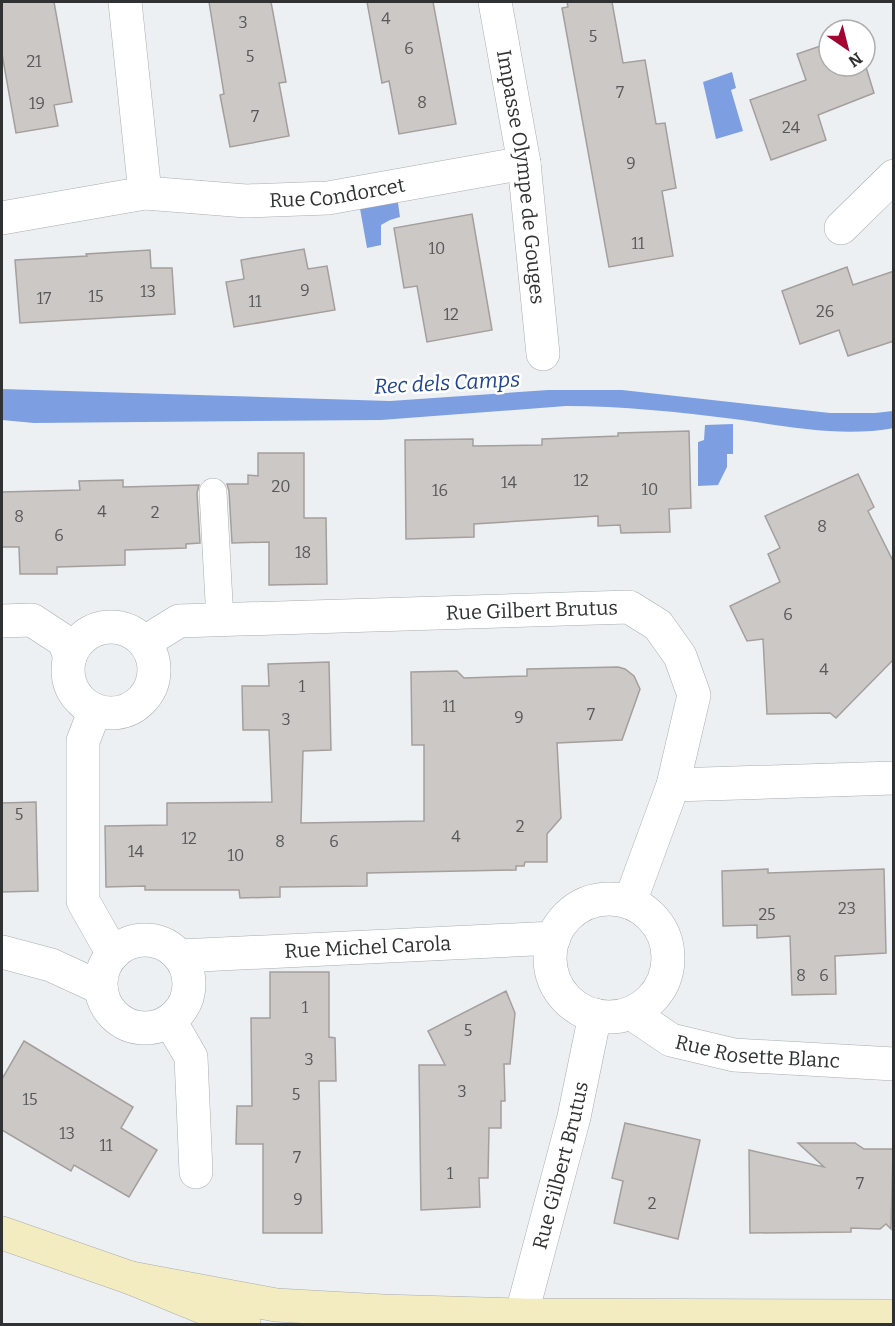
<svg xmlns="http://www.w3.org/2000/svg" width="895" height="1326" font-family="Bitter,serif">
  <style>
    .water { fill: #7d9fe2 }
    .building { fill: #ccc8c6; stroke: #a49f9d; stroke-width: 1.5 }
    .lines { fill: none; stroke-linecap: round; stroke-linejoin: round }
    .lane-casing { stroke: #a9acaf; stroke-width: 28 }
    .street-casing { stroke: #a9acaf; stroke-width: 34 }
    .secondary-casing { stroke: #a9acaf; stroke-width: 34 }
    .lane { stroke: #fff; stroke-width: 27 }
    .street { stroke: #fff; stroke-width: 33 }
    .secondary { stroke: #f4ecc1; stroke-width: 33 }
    .labels { text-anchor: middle; stroke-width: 5; stroke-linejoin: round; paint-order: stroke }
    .number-label { font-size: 16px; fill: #575757 }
    .street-label { font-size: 20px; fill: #303132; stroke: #fff }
    .water-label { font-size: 21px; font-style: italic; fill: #204492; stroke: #fff }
  </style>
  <rect width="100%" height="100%" fill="#edf0f3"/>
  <!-- water -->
  <g class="water">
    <path d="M732 72 736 88 731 90 743 131 716 139 703 82Z"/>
    <path d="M397 196 400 217 390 220 381 225V245L367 248 359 203Z"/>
    <path d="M2 389 390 401 548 390H622L830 413H875L893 411 894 428C842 438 786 426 734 419 679 412 622 406 566 406L381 420 34 423 2 420Z"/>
    <path d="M733 424V454H727V467L718 485 698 486V442L704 440 705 425Z"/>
  </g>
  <!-- building -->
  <g class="building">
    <path d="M2 2H54L72 102 54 105 58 126 16 133 2 54Z"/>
    <path d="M209 2H271L286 82 279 83 289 136 230 147 220 95 224 94Z"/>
    <path d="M367 2H433L456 124 399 134 389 81 382 83Z"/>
    <path d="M567 2H612L623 63 645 60 656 124 665 123 676 188 662 191 673 256 609 267 562 8 568 7Z"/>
    <path d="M829 43V66H865V64L874 93 818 115 826 140 771 160 750 100 806 80 797 54Z"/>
    <path d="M472 214 492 330 427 342 417 286 404 288 394 228Z"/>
    <path d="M304 249 308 269 327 266 335 310 234 327 226 282 244 279 241 260Z"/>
    <path d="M150 250 151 268H172L175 314 20 323 15 260 87 256 86 254Z"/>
    <path d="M847 267 853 285 894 271V341L848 356 839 330 800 344 782 291Z"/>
    <path d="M689 431 691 508 669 509 670 532 621 533 620 525 598 526V516L474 524V537L406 539 405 440 473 439V446L542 445V439L618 436V433Z"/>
    <path d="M258 453H304V518H326L327 584 269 585V542L232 543 229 491 227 484H248V475L258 476Z"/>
    <path d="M858 474 874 507 868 511 894 563V659L836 718 830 713 767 714 763 639 747 641 730 606 780 582 768 554 780 548 765 516Z"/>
    <path d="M123 480V487L199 485 197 493 200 543 186 544V548L125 550V565L57 567V574H20L19 547H2V492L80 490 79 481Z"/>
    <path d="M329 662 331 750 303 751 301 823 424 821V745H412L411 672 457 671 464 678 527 676V669L618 667 625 669 634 676 640 689 622 740 557 743 561 818 547 834V862H525L524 866H516V870L367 873V886L280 887V897L240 898 239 890H145V886L106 887 105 826 167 825V803L272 802 269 730H243L242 686H269L268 664Z"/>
    <path d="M36 802 38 891 2 892V803Z"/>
    <path d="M768 869V873L884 869 886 953 835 956 836 994 792 995 790 936 757 938V925L723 926 722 871Z"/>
    <path d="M270 972H329V1037L335 1038 336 1081H319L322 1233H263V1144H236L237 1106H252L251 1018H270Z"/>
    <path d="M506 991 515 1013 510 1064H504L505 1101H501V1128H489L488 1178H479L480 1207 421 1210 419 1065H445L428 1031Z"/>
    <path d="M24 1041 133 1107 121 1128 157 1150 129 1197 74 1165 71 1171 2 1130V1079Z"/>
    <path d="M625 1123 700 1140 678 1239 614 1223 623 1181 612 1178Z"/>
    <path d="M798 1143H855L864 1149H893L891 1229 886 1224 880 1229 851 1228V1232L750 1233 749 1150 824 1167Z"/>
  </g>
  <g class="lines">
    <!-- lane casing -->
    <g class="lane-casing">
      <path id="lane" d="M213 492 220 620"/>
    </g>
    <!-- street casing -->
    <g class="street-casing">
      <g id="street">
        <path d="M125 2 145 193"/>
        <path id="s1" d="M495 2 524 163 543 354"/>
        <path id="s2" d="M2 218 145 193 246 201 328 198 524 163"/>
        <path d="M841 228 894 176"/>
        <path d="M2 621 32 620 64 641 70 657"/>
        <circle cx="111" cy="670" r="43"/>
        <path id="s3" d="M145 642 179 621 629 607 658 625 680 656 694 695 673 785 630 902"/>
        <path d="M95 710 83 741V901L113 954"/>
        <path d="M673 785 894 778"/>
        <circle cx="609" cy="958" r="59"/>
        <circle cx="145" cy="984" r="44"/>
        <path d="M2 952 51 965 101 988"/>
        <path id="s4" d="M180 956 554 938"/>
        <path id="s5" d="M631 1013 671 1040 734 1055 894 1064"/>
        <path d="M170 1021 191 1057 196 1172"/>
        <path id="s6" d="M519 1324 574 1117 595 1015"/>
      </g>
    </g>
    <!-- secondary casing -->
    <g class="secondary-casing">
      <g id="secondary">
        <path d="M2 1233 131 1278 244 1324"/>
        <path d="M131 1278 276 1305 383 1311 522 1315 894 1316"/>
      </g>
    </g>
    <!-- lane -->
    <use href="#lane" class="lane"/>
    <!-- street -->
    <use href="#street" class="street"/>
    <!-- secondary -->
    <use href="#secondary" class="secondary"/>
  </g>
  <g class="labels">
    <!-- number labels -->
    <g class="number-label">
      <text x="386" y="24">4</text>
      <text x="243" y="28">3</text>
      <text x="593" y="42">5</text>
      <text x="409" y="54">6</text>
      <text x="250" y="62">5</text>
      <text x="34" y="67">21</text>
      <text x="620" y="98">7</text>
      <text x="422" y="108">8</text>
      <text x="37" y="109">19</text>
      <text x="255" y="122">7</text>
      <text x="791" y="133">24</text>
      <text x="631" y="169">9</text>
      <text x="638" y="249">11</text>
      <text x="437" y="254">10</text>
      <text x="305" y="296">9</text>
      <text x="148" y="297">13</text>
      <text x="96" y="302">15</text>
      <text x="44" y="304">17</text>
      <text x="255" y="307">11</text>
      <text x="825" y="317">26</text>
      <text x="451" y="320">12</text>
      <text x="581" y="486">12</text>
      <text x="509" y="488">14</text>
      <text x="281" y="492">20</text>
      <text x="650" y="495">10</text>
      <text x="440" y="496">16</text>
      <text x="102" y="517">4</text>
      <text x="155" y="518">2</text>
      <text x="19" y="522">8</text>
      <text x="822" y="532">8</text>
      <text x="59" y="541">6</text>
      <text x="303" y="558">18</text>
      <text x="788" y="620">6</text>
      <text x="824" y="675">4</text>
      <text x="302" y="692">1</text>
      <text x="449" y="712">11</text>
      <text x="591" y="720">7</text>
      <text x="519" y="723">9</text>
      <text x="286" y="725">3</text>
      <text x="19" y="820">5</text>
      <text x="520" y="832">2</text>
      <text x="456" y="842">4</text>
      <text x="189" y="844">12</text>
      <text x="280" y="847">8</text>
      <text x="334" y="847">6</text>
      <text x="136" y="857">14</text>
      <text x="236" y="861">10</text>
      <text x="847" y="914">23</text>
      <text x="767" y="920">25</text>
      <text x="801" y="981">8</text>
      <text x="824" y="981">6</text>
      <text x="305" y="1013">1</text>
      <text x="468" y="1036">5</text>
      <text x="309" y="1065">3</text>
      <text x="462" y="1097">3</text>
      <text x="296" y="1100">5</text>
      <text x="30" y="1105">15</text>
      <text x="67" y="1139">13</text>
      <text x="106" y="1151">11</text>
      <text x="297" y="1163">7</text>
      <text x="450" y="1179">1</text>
      <text x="860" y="1189">7</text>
      <text x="298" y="1205">9</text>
      <text x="652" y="1209">2</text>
    </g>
    <!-- street labels -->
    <g class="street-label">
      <text dy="7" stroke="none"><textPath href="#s1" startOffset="177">Impasse Olympe de Gouges</textPath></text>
      <text dy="7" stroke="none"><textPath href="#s2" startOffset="338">Rue Condorcet</textPath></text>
      <text dy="7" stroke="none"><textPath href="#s3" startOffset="393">Rue Gilbert Brutus</textPath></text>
      <text dy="7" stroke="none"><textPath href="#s4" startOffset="188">Rue Michel Carola</textPath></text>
      <text dy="7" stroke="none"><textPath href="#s5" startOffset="136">Rue Rosette Blanc</textPath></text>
      <text dy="7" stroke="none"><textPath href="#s6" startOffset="164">Rue Gilbert Brutus</textPath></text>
    </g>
    <!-- water labels -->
    <g class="water-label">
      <text transform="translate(447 383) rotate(-3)" y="7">Rec dels Camps</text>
    </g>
  </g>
  <!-- border -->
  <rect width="895" height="1326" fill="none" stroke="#303132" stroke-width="6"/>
  <!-- north arrow -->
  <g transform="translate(847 48) rotate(145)"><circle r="28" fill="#ffffff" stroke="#acadad" stroke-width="1.5"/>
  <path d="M0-4.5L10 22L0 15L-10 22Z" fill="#a30432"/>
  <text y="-9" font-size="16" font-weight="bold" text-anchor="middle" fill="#303132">N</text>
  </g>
</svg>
